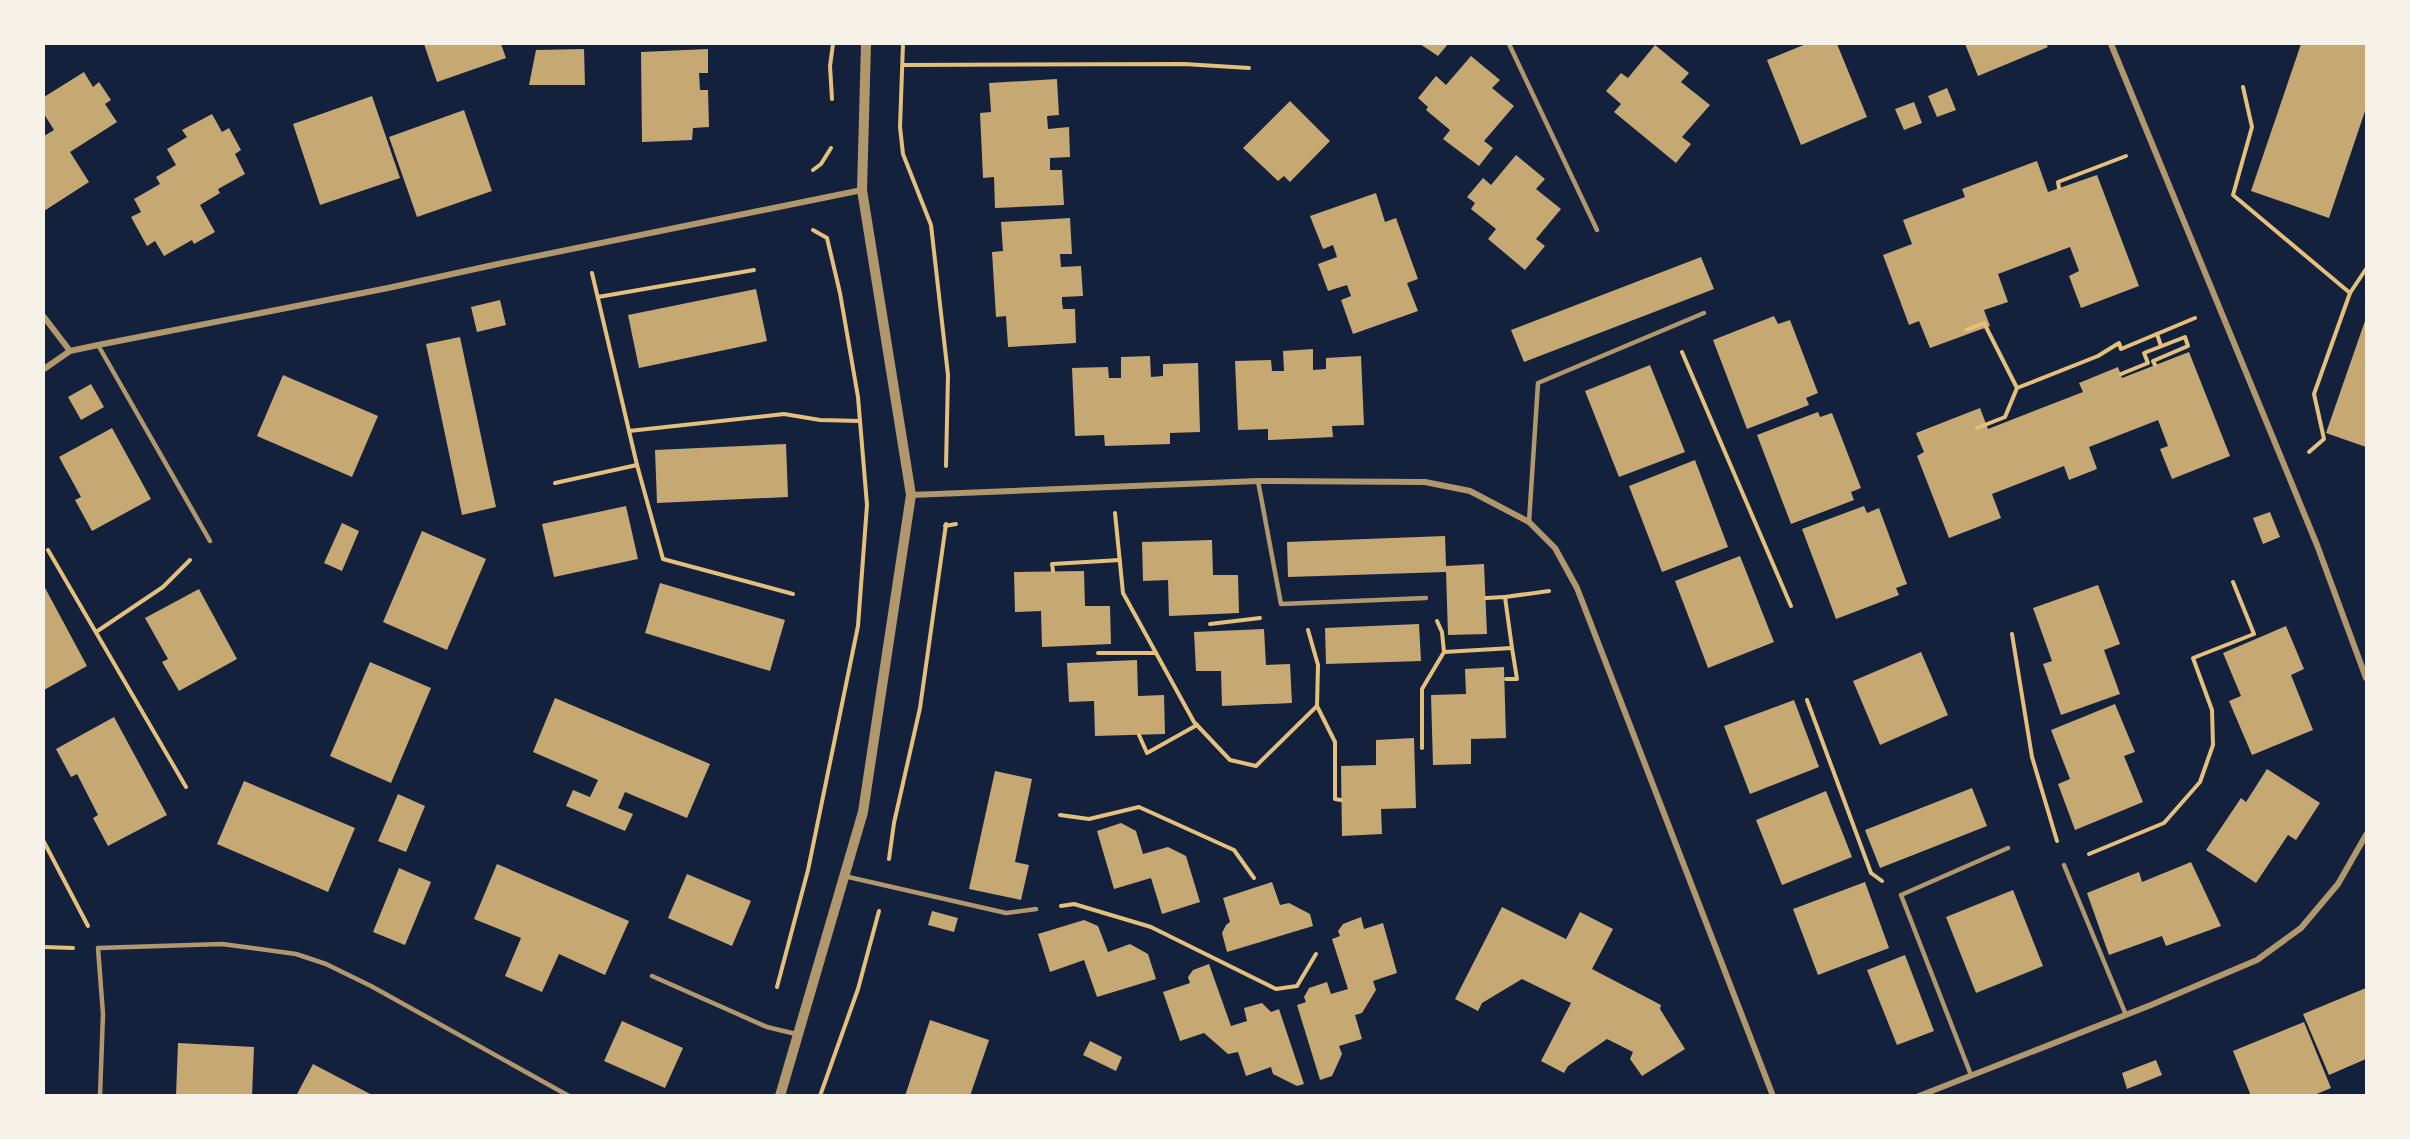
<svg xmlns="http://www.w3.org/2000/svg" width="2410" height="1139" font-family="'Noto Sans',sans-serif">
  <style>
    .building { fill: #c6a872 }
    .lines { fill: none; stroke-linecap: round; stroke-linejoin: round }
    .path { stroke: #e5c07b; stroke-width: 4 }
    .service { stroke: #b1986c; stroke-width: 4.5 }
    .minor { stroke: #b1986c; stroke-width: 6 }
    .tertiary { stroke: #b1986c; stroke-width: 10 }
  </style>
  <rect width="100%" height="100%" fill="#14213d"/>
  <!-- building -->
  <g class="building">
    <path d="M424 44H501L506 58 437 82Z"/>
    <path d="M1420 44H1448L1438 56Z"/>
    <path d="M1806 44H1837L1867 117 1801 145 1767 60Z"/>
    <path d="M1965 44H2046L2048 47 1978 76Z"/>
    <path d="M2301 44H2366V108L2329 218 2251 191Z"/>
    <path d="M1655 45 1689 73 1681 82 1710 105 1682 137 1691 144 1676 163 1614 112 1621 104 1606 91 1621 73 1628 78Z"/>
    <path d="M584 49 585 85H529L536 50Z"/>
    <path d="M708 49V73H699L700 90H708L709 127 693 128 692 140 642 142 641 52Z"/>
    <path d="M1471 56 1500 80 1492 88 1514 106 1484 141 1493 148 1479 166 1443 139 1450 130 1426 110 1428 107 1418 98 1436 76 1446 85Z"/>
    <path d="M84 72 93 87 99 82 111 100 105 104 117 122 70 152 89 182 44 211V136L54 130 44 114V97Z"/>
    <path d="M1057 79 1059 115 1047 116 1048 129 1069 127 1070 157 1050 158V170H1062L1064 205 995 208 994 177 983 178 980 113 991 112 989 83Z"/>
    <path d="M1947 88 1956 110 1937 117 1928 96Z"/>
    <path d="M372 96 400 178 320 205 293 124Z"/>
    <path d="M1290 101 1330 141 1290 182 1284 176 1278 181 1243 148Z"/>
    <path d="M1914 102 1922 123 1904 130 1895 109Z"/>
    <path d="M464 110 492 191 417 217 389 137Z"/>
    <path d="M212 114 222 132 229 128 241 150 235 154 245 174 218 189 220 193 200 205 215 232 194 244 192 240 164 256 155 241 147 246 131 217 141 212 134 199 160 184 156 177 176 165 167 149 187 137 182 130Z"/>
    <path d="M1516 155 1545 179 1536 189 1561 209 1536 239 1545 246 1525 270 1488 239 1496 229 1471 209 1475 203 1467 197 1483 178 1491 185Z"/>
    <path d="M2037 161 2048 192 2097 175 2139 286 2081 308 2069 276 2079 271 2070 247 1998 274 2008 302 1984 310 1990 326 1930 348 1919 321 1909 325 1883 255 1912 244 1903 220 1965 197 1962 189Z"/>
    <path d="M1376 193 1385 222 1396 218 1418 279 1407 283 1418 311 1353 334 1341 300 1351 296 1347 285 1328 291 1318 264 1337 257 1333 245 1323 249 1310 216Z"/>
    <path d="M1070 218 1072 254H1060L1061 267 1081 266 1083 296 1062 297V303L1063 309H1075L1076 343 1008 347 1006 316 996 317 992 252 1003 251 1001 222Z"/>
    <path d="M1701 257 1714 289 1524 362 1511 330Z"/>
    <path d="M756 289 767 341 639 368 628 315Z"/>
    <path d="M500 300 506 325 477 332 471 307Z"/>
    <path d="M1774 316 1778 324 1790 320 1818 393 1806 398 1809 405 1747 429 1713 340Z"/>
    <path d="M2366 318V447L2326 433Z"/>
    <path d="M460 337 496 507 462 515 426 344Z"/>
    <path d="M1313 349V370L1326 369V358L1361 356 1364 425 1332 426 1333 437 1268 440V429L1238 430 1235 361 1271 360 1272 371H1284L1283 351Z"/>
    <path d="M2189 352 2230 456 2172 479 2160 449 2168 446 2158 420 2089 447 2097 469 2069 480 2064 466 1992 494 2001 518 1949 538 1917 456 1924 452 1916 433 1980 408 1988 429 2083 392 2079 383 2118 367 2122 378Z"/>
    <path d="M1150 356 1151 377 1163 376V364L1198 363 1200 432 1170 433V444L1105 446 1104 435 1075 436 1072 368 1108 367 1109 378H1121V357Z"/>
    <path d="M1650 365 1685 452 1619 477 1585 391Z"/>
    <path d="M283 375 378 416 352 477 257 436Z"/>
    <path d="M91 384 104 407 81 420 68 397Z"/>
    <path d="M1818 412 1820 417 1832 413 1861 488 1851 492 1854 500 1791 524 1757 435Z"/>
    <path d="M112 428 151 499 92 531 75 500 81 497 59 457Z"/>
    <path d="M786 444 788 497 657 503 655 450Z"/>
    <path d="M1695 460 1728 547 1662 572 1629 486Z"/>
    <path d="M626 506 638 559 554 577 542 524Z"/>
    <path d="M1864 506 1867 513 1879 508 1907 584 1896 588 1899 595 1836 619 1802 529Z"/>
    <path d="M2270 512 2280 537 2263 544 2253 518Z"/>
    <path d="M342 523 359 531 342 571 324 563Z"/>
    <path d="M422 531 486 559 447 650 383 622Z"/>
    <path d="M1445 536 1446 566 1484 564 1487 634 1448 635 1446 572 1288 577 1287 542Z"/>
    <path d="M1212 540 1213 575H1238L1239 613 1169 616 1168 580 1143 581 1142 542Z"/>
    <path d="M1740 556 1774 642 1708 668 1675 581Z"/>
    <path d="M1084 571 1085 606H1110L1111 644 1042 647 1041 611 1015 612 1014 572Z"/>
    <path d="M660 583 785 620 770 671 645 633Z"/>
    <path d="M2098 585 2120 644 2104 650 2120 694 2061 715 2043 664 2052 661 2033 608Z"/>
    <path d="M44 586 87 666 44 690Z"/>
    <path d="M199 589 237 659 179 691 162 662 168 659 145 618Z"/>
    <path d="M1419 624 1421 661 1326 664 1325 628Z"/>
    <path d="M2286 626 2304 669 2291 675 2313 730 2252 755 2229 701 2241 696 2223 653Z"/>
    <path d="M1264 629 1266 665 1290 664 1292 703 1222 706 1221 671H1196L1194 632Z"/>
    <path d="M1921 652 1948 715 1880 745 1853 681Z"/>
    <path d="M1137 660 1138 696 1164 695 1165 734 1095 736 1094 701 1069 702 1067 663Z"/>
    <path d="M370 662 431 688 391 783 330 756Z"/>
    <path d="M1504 667 1506 738 1471 739V764L1433 765 1431 695 1466 694 1465 669Z"/>
    <path d="M555 698 710 764 687 818 625 792 618 808 633 814 625 831 566 806 573 790 590 797 598 780 533 752Z"/>
    <path d="M1794 700 1819 767 1750 794 1724 726Z"/>
    <path d="M2115 704 2135 752 2124 756 2143 802 2075 830 2058 784 2070 779 2051 730Z"/>
    <path d="M114 717 167 815 108 846 93 818 98 815 77 774 71 777 56 749Z"/>
    <path d="M1414 738 1416 808 1381 809 1382 834 1342 836 1341 766 1376 765V740Z"/>
    <path d="M2267 769 2320 803 2296 840 2288 835 2256 883 2206 850 2241 798 2246 802Z"/>
    <path d="M995 771 1032 779 1015 862 1029 865 1021 900 969 889Z"/>
    <path d="M244 781 355 828 328 892 217 844Z"/>
    <path d="M1972 788 1987 826 1880 868 1865 830Z"/>
    <path d="M1826 791 1852 857 1782 885 1756 820Z"/>
    <path d="M398 794 425 806 406 852 378 841Z"/>
    <path d="M1121 823 1136 831 1143 854 1168 847 1186 856 1200 902 1162 914 1151 878 1114 889 1097 831Z"/>
    <path d="M2191 862 2221 926 2166 946 2162 936 2109 955 2087 893 2139 872 2142 882Z"/>
    <path d="M497 864 629 921 605 975 559 954 542 992 505 976 521 938 474 919Z"/>
    <path d="M399 868 431 882 405 945 373 932Z"/>
    <path d="M687 874 751 901 732 946 668 918Z"/>
    <path d="M1272 882 1280 905 1289 903 1310 914 1313 926 1227 952 1222 933 1226 925 1230 922 1223 898Z"/>
    <path d="M1865 882 1889 948 1818 975 1793 909Z"/>
    <path d="M2013 890 2043 966 1976 993 1946 917Z"/>
    <path d="M1502 907 1566 939 1580 912 1613 929 1592 969 1661 1005 1660 1009 1685 1049 1642 1076 1630 1059 1633 1052 1607 1039 1568 1066 1564 1073 1541 1061 1571 1003 1522 979 1482 1003 1478 1011 1455 999Z"/>
    <path d="M932 911 958 918 954 932 928 925Z"/>
    <path d="M1361 917 1364 929 1383 923 1397 973 1373 981 1376 990 1362 1013 1355 1015 1362 1039 1339 1046 1342 1054 1332 1076 1320 1080 1297 1005 1306 1002 1304 997 1309 988 1327 982 1331 994 1348 989 1332 939 1340 936 1338 931 1343 924Z"/>
    <path d="M1084 920 1098 926 1108 952 1130 944 1148 954 1156 979 1097 997 1084 960 1050 972 1038 934Z"/>
    <path d="M1905 955 1934 1031 1897 1045 1867 970Z"/>
    <path d="M1209 964 1231 1026 1247 1021 1244 1008 1262 1003 1271 1012 1279 1009 1304 1084 1297 1086 1273 1074 1271 1067 1246 1076 1238 1052 1228 1054 1204 1033 1180 1041 1163 992 1190 983 1188 977 1193 970Z"/>
    <path d="M2366 988V1059L2329 1075 2303 1014Z"/>
    <path d="M930 1020 989 1040 970 1096H905Z"/>
    <path d="M622 1021 683 1048 665 1088 604 1061Z"/>
    <path d="M2304 1022 2331 1088 2312 1096H2251L2233 1051Z"/>
    <path d="M1090 1041 1122 1057 1116 1071 1083 1055Z"/>
    <path d="M178 1043 254 1047 252 1096H176Z"/>
    <path d="M2156 1060 2162 1075 2127 1089 2122 1073Z"/>
    <path d="M313 1064 374 1096H296Z"/>
  </g>
  <g class="lines">
    <!-- path -->
    <g class="path">
      <path d="M903 44 900 127 903 154 931 225 948 375 946 466"/>
      <path d="M903 65 1184 64 1249 68"/>
      <path d="M2243 87 2252 127 2233 195 2350 293 2366 269"/>
      <path d="M832 99 830 66 833 44"/>
      <path d="M813 170 821 164 831 148"/>
      <path d="M2059 188 2058 182 2126 156"/>
      <path d="M592 273 637 465 663 559 793 594"/>
      <path d="M598 297 754 270"/>
      <path d="M1966 330 1984 323 2017 388"/>
      <path d="M2157 334 2161 346"/>
      <path d="M1682 352 1791 606"/>
      <path d="M2121 374 2148 363 2144 353 2185 337 2188 346 2153 361 2155 365"/>
      <path d="M1977 428 2005 417 2017 388 2098 356 2119 343 2121 349 2195 318"/>
      <path d="M629 431 784 414 820 420 860 421"/>
      <path d="M2309 452 2324 439 2314 394 2350 293"/>
      <path d="M555 483 637 465"/>
      <path d="M1115 513 1123 593 1194 722 1230 760 1256 766 1317 706 1318 665 1308 630"/>
      <path d="M945 526 956 524"/>
      <path d="M48 550 186 787"/>
      <path d="M1053 571 1052 564 1120 560"/>
      <path d="M1505 597 1549 591"/>
      <path d="M1210 624 1260 618"/>
      <path d="M96 632 163 587 190 560"/>
      <path d="M2012 634 2032 757 2057 841"/>
      <path d="M1444 652 1512 648 1505 597 1486 598"/>
      <path d="M1098 653H1156"/>
      <path d="M1506 679H1517L1512 648"/>
      <path d="M1807 700 1871 873 1882 881"/>
      <path d="M1317 706 1335 742V799L1341 800"/>
      <path d="M1139 735 1147 753 1197 725"/>
      <path d="M1422 748V689L1444 652 1442 632 1437 621"/>
      <path d="M1060 815 1089 819 1139 807 1234 850 1254 878"/>
      <path d="M44 842 88 926"/>
      <path d="M2089 854 2164 823 2200 782 2213 745 2212 710 2193 658 2254 634 2233 582"/>
      <path d="M889 859 894 823 920 708 946 524"/>
      <path d="M1061 906 1074 904 1151 927 1276 989 1297 986 1316 954"/>
      <path d="M44 947 73 948"/>
      <path d="M777 987 808 870 858 626 867 505 858 397 840 293 827 238 813 230"/>
      <path d="M820 1096 858 989 879 911"/>
    </g>
    <!-- service -->
    <g class="service">
      <path d="M1509 44 1597 230"/>
      <path d="M98 345 210 541"/>
      <path d="M1258 481 1281 604 1426 598"/>
      <path d="M1529 522 1538 383 1704 313"/>
      <path d="M2064 865 2126 1015"/>
      <path d="M844 876 1006 913 1036 909"/>
      <path d="M652 976 767 1027 796 1034"/>
      <path d="M1971 1075 1901 895 2008 848"/>
      <path d="M100 1096 103 1014 98 948 222 944 296 954 326 964 371 986 569 1096"/>
    </g>
    <!-- minor -->
    <g class="minor">
      <path d="M2111 44 2317 545 2366 678"/>
      <path d="M44 317 70 351"/>
      <path d="M44 369 70 351 98 345 388 288 498 264 862 190"/>
      <path d="M911 495 1258 481 1425 482 1470 491 1529 522 1555 548 1577 588 1773 1096"/>
      <path d="M1919 1096 2151 1005 2257 960 2301 928 2338 884 2366 835"/>
    </g>
    <!-- tertiary -->
    <path class="tertiary" d="M780 1096 863 812 911 495 862 190 866 44"/>
  </g>
  <!-- border -->
  <rect width="2410" height="1139" fill="none" stroke="#f6f1e7" stroke-width="90"/>
</svg>
